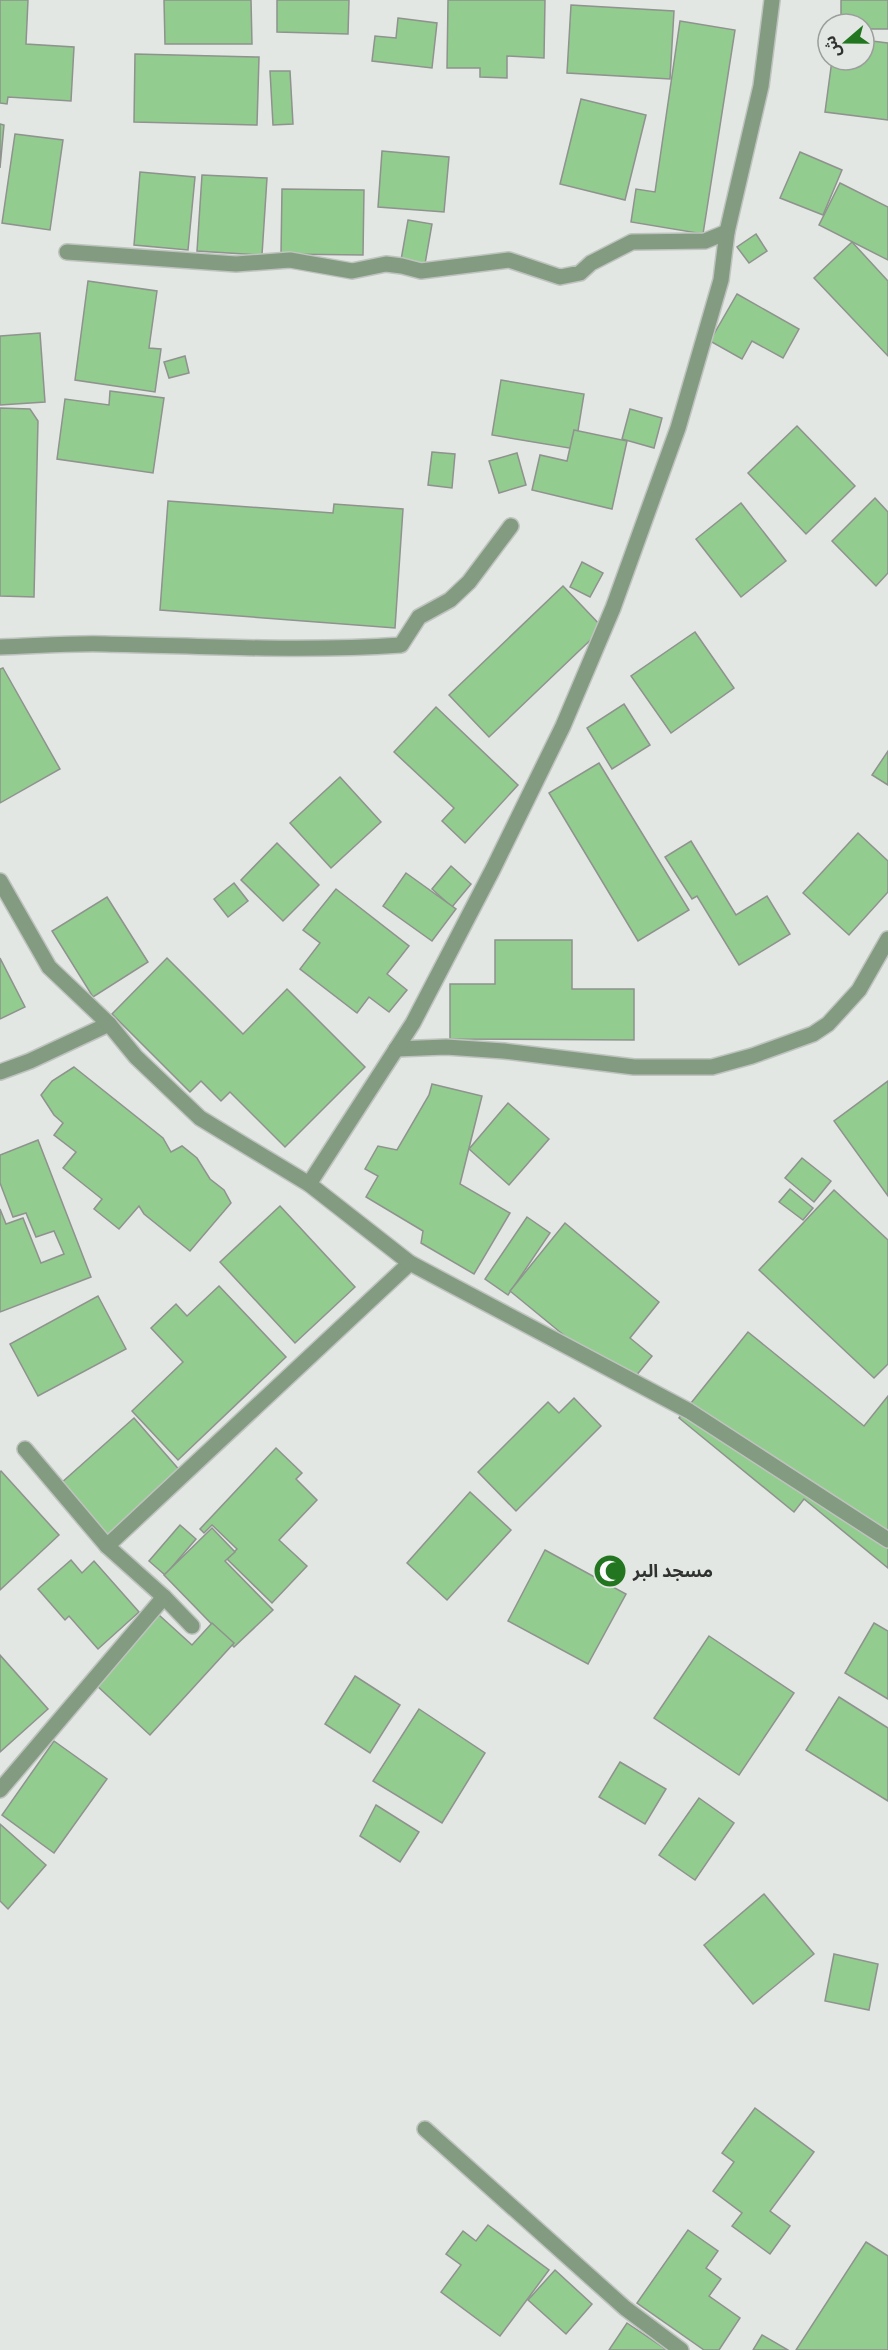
<svg xmlns="http://www.w3.org/2000/svg" width="888" height="2350" font-family="Poppins,'Noto Sans Arabic',sans-serif">
  <style>
    .building { fill: #92cc8e; stroke: #8f928e; stroke-width: 1.5 }
    .lines { fill: none; stroke-linecap: round; stroke-linejoin: round }
    .minor-casing { stroke: #bfc3bf; stroke-width: 18 }
    .tertiary-casing { stroke: #bfc3bf; stroke-width: 18 }
    .minor { stroke: #839b80; stroke-width: 15 }
    .tertiary { stroke: #839b80; stroke-width: 15 }
    .labels { text-anchor: middle; stroke-width: 6; stroke-linejoin: round; paint-order: stroke }
    .poi-label { font-size: 18px; font-weight: bold; fill: #303230; stroke: #e3e7e3; text-anchor: start }
  </style>
  <rect width="100%" height="100%" fill="#e3e7e3"/>
  <!-- building -->
  <g class="building">
    <path d="M0 0H28L26 44 74 47 71 101 8 97 7 104 0 103Z"/>
    <path d="M164 0H251L252 44H165Z"/>
    <path d="M277 0H349L348 34 277 32Z"/>
    <path d="M448 0H545L544 58 507 56V78L480 77V68H447Z"/>
    <path d="M841 0H888V29H864V24H841Z"/>
    <path d="M571 5 674 11 670 79 567 73Z"/>
    <path d="M398 18 437 23 432 68 372 61 375 36 396 38Z"/>
    <path d="M680 21 735 30 703 234 631 222 636 189 655 192Z"/>
    <path d="M864 40 888 43V120L825 112 832 60H864Z"/>
    <path d="M135 54 259 57 257 125 134 122Z"/>
    <path d="M270 71H290L293 124 273 125Z"/>
    <path d="M581 99 646 115 625 200 560 184Z"/>
    <path d="M0 124 4 125 0 168Z"/>
    <path d="M15 134 63 140 50 230 2 223Z"/>
    <path d="M382 151 449 157 444 212 378 207Z"/>
    <path d="M800 152 842 170 823 215 780 198Z"/>
    <path d="M140 172 195 177 188 250 134 245Z"/>
    <path d="M202 175 267 178 262 255 197 251Z"/>
    <path d="M840 183 888 207V260L819 225Z"/>
    <path d="M282 189 364 190 363 255 281 254Z"/>
    <path d="M408 220 432 224 425 264 401 260Z"/>
    <path d="M756 234 767 251 749 263 737 247Z"/>
    <path d="M852 242 888 281V356L814 278Z"/>
    <path d="M88 281 157 291 149 348 161 349 155 392 75 380Z"/>
    <path d="M737 294 799 329 783 358 752 341 742 359 710 341Z"/>
    <path d="M40 333 45 402 0 405V336Z"/>
    <path d="M185 356 189 373 169 378 164 362Z"/>
    <path d="M501 380 584 394 575 449 492 435Z"/>
    <path d="M110 391 164 398 153 473 57 459 65 399 109 405Z"/>
    <path d="M0 408 30 409 38 421 34 597 0 596Z"/>
    <path d="M630 409 662 418 654 448 622 439Z"/>
    <path d="M797 426 855 486 806 534 748 473Z"/>
    <path d="M574 430 627 441 612 509 532 490 540 455 567 461Z"/>
    <path d="M432 452 455 454 452 488 428 485Z"/>
    <path d="M517 453 526 485 499 493 489 461Z"/>
    <path d="M875 498 888 512V573L876 586 832 541Z"/>
    <path d="M168 501 333 513 334 504 403 509 395 628 160 610Z"/>
    <path d="M741 503 786 561 741 597 696 539Z"/>
    <path d="M582 562 603 573 590 597 570 587Z"/>
    <path d="M563 586 603 628 489 737 449 695Z"/>
    <path d="M695 632 734 688 671 733 631 676Z"/>
    <path d="M3 668 60 769 0 803V669Z"/>
    <path d="M624 704 650 745 612 769 587 728Z"/>
    <path d="M436 707 518 785 465 843 442 821 454 808 394 752Z"/>
    <path d="M888 751V785L872 775Z"/>
    <path d="M599 763 689 910 638 941 549 793Z"/>
    <path d="M340 777 381 822 331 868 290 823Z"/>
    <path d="M858 833 888 861V892L849 935 803 893Z"/>
    <path d="M691 841 736 915 767 896 790 934 739 965 697 896 692 899 665 857Z"/>
    <path d="M277 843 319 885 283 921 241 880Z"/>
    <path d="M451 866 471 884 452 907 432 889Z"/>
    <path d="M406 873 456 909 432 941 383 906Z"/>
    <path d="M234 883 248 901 228 917 214 899Z"/>
    <path d="M336 889 409 946 387 974 407 990 389 1012 369 997 357 1013 300 969 320 943 303 930Z"/>
    <path d="M107 897 148 962 93 997 52 931Z"/>
    <path d="M495 940H572V989H634V1040L450 1039V984H495Z"/>
    <path d="M0 958 25 1007 0 1019Z"/>
    <path d="M167 958 243 1034 287 989 365 1067 285 1147 230 1092 221 1101 201 1081 190 1092 112 1014Z"/>
    <path d="M74 1067 163 1138 171 1152 182 1146 197 1158 210 1179 224 1190 231 1203 190 1251 144 1214 139 1206 119 1229 94 1209 102 1199 63 1168 76 1152 54 1135 63 1123 54 1115 41 1095 52 1081Z"/>
    <path d="M888 1081V1196L834 1121Z"/>
    <path d="M432 1084 482 1096 460 1184 510 1213 474 1274 421 1243 423 1231 366 1197 378 1176 365 1169 378 1146 397 1150 429 1095Z"/>
    <path d="M508 1103 549 1139 509 1185 469 1149Z"/>
    <path d="M38 1140 91 1277 0 1312V1209L6 1224 23 1218 41 1263 64 1254 54 1231 36 1237 26 1213 13 1217 0 1183V1155Z"/>
    <path d="M802 1158 831 1181 814 1202 785 1178Z"/>
    <path d="M790 1189 813 1208 803 1220 779 1202Z"/>
    <path d="M834 1190 888 1240V1364L874 1378 759 1270Z"/>
    <path d="M280 1206 355 1287 295 1343 220 1262Z"/>
    <path d="M527 1217 550 1233 508 1295 485 1279Z"/>
    <path d="M565 1223 659 1302 630 1338 652 1356 627 1387 510 1291Z"/>
    <path d="M219 1286 286 1357 178 1460 132 1411 183 1362 151 1328 176 1304 187 1316Z"/>
    <path d="M98 1296 126 1349 38 1396 10 1344Z"/>
    <path d="M748 1332 864 1426 888 1396V1568L804 1499 794 1512 679 1418Z"/>
    <path d="M574 1398 601 1426 516 1511 478 1472 548 1402 559 1413Z"/>
    <path d="M134 1418 182 1473 109 1539 60 1484Z"/>
    <path d="M276 1448 302 1473 296 1479 317 1500 279 1540 307 1566 272 1603 227 1559 237 1549 212 1525 204 1533 200 1529Z"/>
    <path d="M1 1471 59 1535 0 1590V1472Z"/>
    <path d="M470 1492 511 1530 447 1600 407 1563Z"/>
    <path d="M180 1525 196 1539 165 1575 149 1561Z"/>
    <path d="M212 1528 235 1552 225 1561 273 1610 234 1647 164 1575Z"/>
    <path d="M545 1550 626 1594 588 1664 508 1621Z"/>
    <path d="M71 1560 82 1573 94 1561 139 1612 98 1649 69 1616 65 1620 38 1589Z"/>
    <path d="M159 1615 192 1645 212 1623 234 1643 150 1735 95 1684Z"/>
    <path d="M874 1623 888 1631V1699L845 1673Z"/>
    <path d="M709 1636 794 1693 739 1775 654 1718Z"/>
    <path d="M0 1655 48 1709 0 1752Z"/>
    <path d="M355 1676 400 1705 370 1753 325 1724Z"/>
    <path d="M839 1697 888 1728V1801L806 1750Z"/>
    <path d="M419 1709 485 1753 442 1823 373 1781Z"/>
    <path d="M54 1741 107 1779 54 1853 2 1815Z"/>
    <path d="M620 1762 666 1789 645 1824 599 1797Z"/>
    <path d="M699 1798 734 1823 695 1880 659 1855Z"/>
    <path d="M376 1805 419 1832 400 1862 360 1836Z"/>
    <path d="M0 1824 46 1865 8 1909 0 1901Z"/>
    <path d="M764 1894 814 1954 753 2004 704 1945Z"/>
    <path d="M834 1954 878 1964 869 2010 825 2001Z"/>
    <path d="M755 2108 814 2152 770 2211 790 2226 770 2254 732 2226 742 2213 713 2191 734 2162 722 2153Z"/>
    <path d="M488 2225 549 2270 500 2336 441 2292 461 2265 446 2254 463 2231 476 2241Z"/>
    <path d="M688 2230 718 2251 706 2268 721 2279 709 2296 740 2318 719 2350H704L637 2303Z"/>
    <path d="M866 2242 888 2256V2350H796Z"/>
    <path d="M555 2270 592 2304 566 2334 528 2300Z"/>
    <path d="M627 2323 667 2350H609Z"/>
    <path d="M762 2335 788 2350H753Z"/>
  </g>
  <g class="lines">
    <!-- minor casing -->
    <g class="minor-casing">
      <g id="minor">
        <path d="M67 252 236 264 290 260 352 271 386 264 402 266 421 271 509 260 560 277 580 273 591 263 632 242 705 241 727 232"/>
        <path d="M0 647C35 646 70 643 105 644 204 646 302 652 401 645L419 617 450 600 469 582 511 526"/>
        <path d="M396 1049 446 1047 504 1051 634 1067H712L752 1056 813 1034 828 1024 859 990 888 939"/>
        <path d="M0 1072 30 1061 109 1024"/>
        <path d="M309 1184 413 1023 493 869 563 726 613 608 678 428 721 280 727 232 761 86 772 0"/>
        <path d="M25 1449 107 1546 164 1597 192 1626"/>
        <path d="M107 1546 410 1263"/>
        <path d="M0 1790 164 1597"/>
        <path d="M425 2129 625 2308 681 2350"/>
      </g>
    </g>
    <!-- tertiary casing -->
    <g class="tertiary-casing">
      <path id="tertiary" d="M0 881 49 967 109 1024 136 1057 200 1118 309 1184 410 1263 689 1411 888 1540"/>
    </g>
    <!-- minor -->
    <use href="#minor" class="minor"/>
    <!-- tertiary -->
    <use href="#tertiary" class="tertiary"/>
  </g>
  <!-- icons -->
  <defs>
    <g id="mosque-disc" transform="scale(1.725)"><circle r="9.5" fill="#227620" stroke="#e3e7e3"/><path d="M3.5-4.9A6 6 0 1 0 3.5 4.9A5 5 0 1 1 3.5-4.9Z" fill="#fff"/></g>
  </defs>
  <g fill-rule="evenodd">
    <use href="#mosque-disc" x="610" y="1571"/>
  </g>
  <g class="labels">
    <!-- poi labels -->
    <g class="poi-label">
      <text x="633" y="1577">مسجد البر</text>
    </g>
  </g>
  <!-- north arrow -->
  <g transform="translate(846 42) rotate(250)"><circle r="28" fill="#e3e7e3" stroke="#9b9f9b" stroke-width="1.5"/>
  <path d="M0-4.5L10 22L0 15L-10 22Z" fill="#227620"/>
  <text y="-9" font-size="16" font-weight="bold" text-anchor="middle" fill="#303230">ش</text>
  </g>
</svg>
